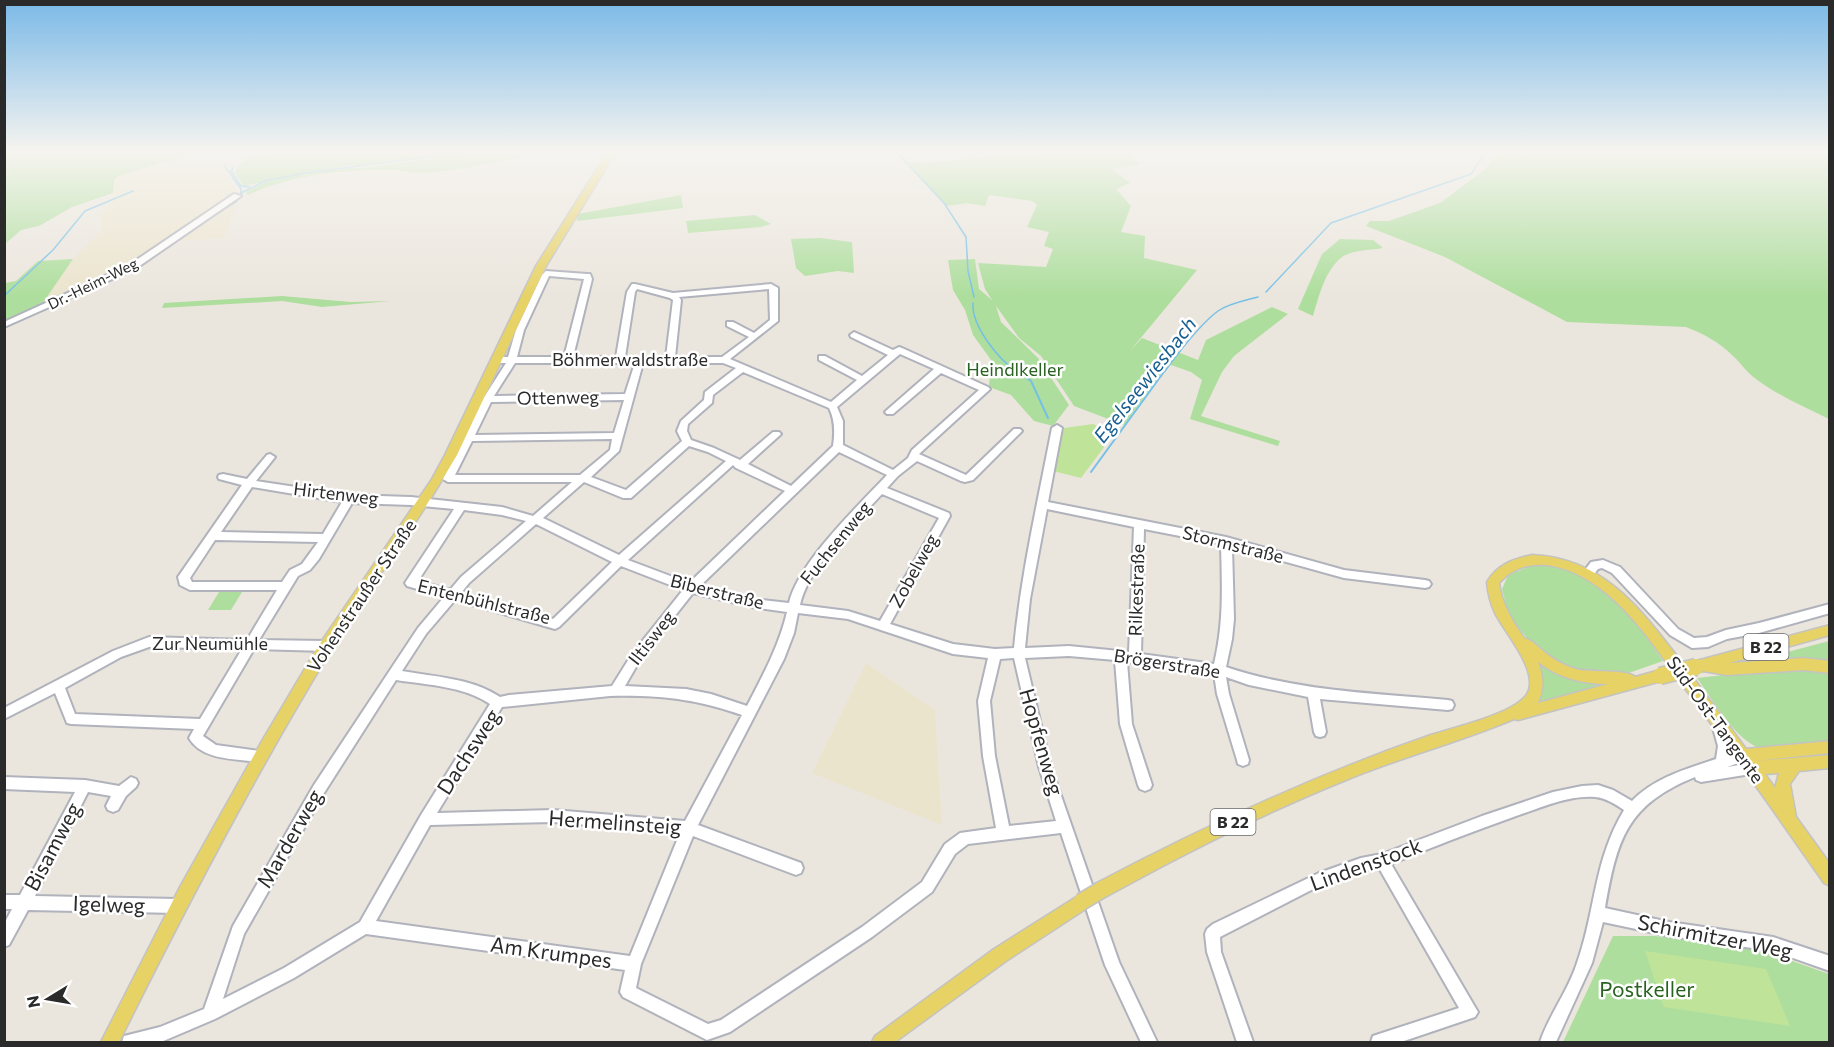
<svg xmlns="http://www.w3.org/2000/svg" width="1834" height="1047" font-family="Commissioner,sans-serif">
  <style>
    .education { fill: #ebe4cd }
    .green { fill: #aede9d }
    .pitch { fill: #bfe499 }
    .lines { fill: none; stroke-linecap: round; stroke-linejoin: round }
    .stream-far1 { stroke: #76c0e6; stroke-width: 1.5 }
    .stream { stroke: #76c0e6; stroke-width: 2 }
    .minor-casing { stroke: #b0b2bc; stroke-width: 4 }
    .major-casing { stroke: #c3c3c3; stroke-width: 3 }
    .minor { fill: #fff; fill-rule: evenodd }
    .major { fill: #e7d266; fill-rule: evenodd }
    .major-bridge-casing { stroke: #c3c3c3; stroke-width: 19; stroke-linecap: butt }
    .major-bridge { stroke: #e7d266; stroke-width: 16 }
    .labels { text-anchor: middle; stroke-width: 5; stroke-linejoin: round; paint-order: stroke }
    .far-street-label { font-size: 15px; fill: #2a2a2a; stroke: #fff }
    .shield { fill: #fff; stroke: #6a6a6a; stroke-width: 1.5 }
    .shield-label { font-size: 16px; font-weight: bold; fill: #2a2a2a }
    .street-label { font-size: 18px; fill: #2a2a2a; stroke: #fff }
    .park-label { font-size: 18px; fill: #28621f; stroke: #fff }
    .water-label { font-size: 20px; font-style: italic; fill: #165e91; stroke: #fff }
    .near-street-label { font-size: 21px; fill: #2a2a2a; stroke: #fff }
    .near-park-label { font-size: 21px; fill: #28621f; stroke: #fff }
  </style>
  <rect width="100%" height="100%" fill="#ebe6dd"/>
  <!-- education -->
  <g class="education">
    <path d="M204 150H239L241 157 223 173 236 190 237 201 224 238 170 241 127 269 40 307 73 259 102 230 101 214 111 204 114 180 118 176Z"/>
    <path d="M866 663 935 710 942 825 812 773Z"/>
  </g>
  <!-- green -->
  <g class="green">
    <path d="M4 150H204L118 176 114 180 113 193 72 207 39 226 21 230 5 244Z"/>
    <path d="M284 150H478L364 166H344L244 186 235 173C238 155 269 153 284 150Z"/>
    <path d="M486 150H548C506 160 462 171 418 173 410 173 403 170 395 170 346 169 293 174 248 195L246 192 265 182 304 174 343 168H364Z"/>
    <path d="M1061 150H1124L1140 164 1112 169 1130 183 1116 189 1131 206 1121 232 1145 236 1144 258 1197 270 1130 351 1142 338 1198 360 1206 340 1272 307 1288 314 1234 356 1222 372 1201 416 1280 441 1278 446 1190 419 1202 380 1191 372 1168 364 1124 425 1074 406 1041 356 1019 338 996 306 1001 322 1038 358 1069 405 1053 426 1034 421 1011 395 989 387 991 360 973 335 965 310 953 290 948 260 975 259 979 289 992 300 985 289 978 263 1046 267 1053 249 1044 246 1049 232 1027 227 1037 205 1032 201 989 195 985 206 967 203 946 206 903 161 923 163Z"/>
    <path d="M1503 150H1829V419C1804 407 1779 396 1756 379 1747 373 1741 363 1733 356 1719 342 1704 334 1686 327L1567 322 1445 257 1366 226 1370 221H1389L1440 203 1487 168 1497 153Z"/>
    <path d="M681 195 683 208 577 221 578 214Z"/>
    <path d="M755 215 771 224 761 227 688 233 686 221Z"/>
    <path d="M820 238 852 242 854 273 838 271 805 276 796 268 791 239Z"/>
    <path d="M1340 239 1373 240 1383 248C1372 250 1352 250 1342 257 1325 270 1319 296 1313 316L1298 309 1322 254Z"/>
    <path d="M73 259 40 307 5 323V283L16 281 38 261Z"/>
    <path d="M282 296 351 302 391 301 322 307 282 301 162 308 164 303Z"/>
    <path d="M1533 565C1598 566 1629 611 1663 661L1623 675 1573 671 1536 649 1516 625 1507 609 1502 589 1508 575Z"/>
    <path d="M219 592H242L231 610H208Z"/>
    <path d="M1829 641V664L1735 666Z"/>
    <path d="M1530 652 1590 682 1608 685 1531 707C1552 688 1542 674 1530 652Z"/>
    <path d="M1786 668 1829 671V744L1766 751C1734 741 1716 704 1697 678Z"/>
    <path d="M1613 936H1655L1755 948 1829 974V1042H1563Z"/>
  </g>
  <!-- pitch -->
  <g class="pitch">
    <path d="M1093 424 1114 434 1081 478 1053 471 1064 428Z"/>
    <path d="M1645 951 1766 969 1790 1026 1664 1007Z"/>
  </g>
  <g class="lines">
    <!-- stream-far1 -->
    <g class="stream-far1">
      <path d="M895 150 944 203 966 237 968 271 974 297"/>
      <path d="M224 165 241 189V193"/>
      <path d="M234 167 231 171 241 186 250 187"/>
      <path d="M242 195 241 193 265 181 305 173 482 150"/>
      <path d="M191 230 237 201"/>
      <path d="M138 267 170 245"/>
      <path d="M108 281 133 270"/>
      <path d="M1266 292 1331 223 1471 174 1482 158 1483 150"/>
      <path d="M4 296 53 250 85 211 133 191"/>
      <path d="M973 303C971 325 998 359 1016 371"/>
      <path d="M4 328 56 304"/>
      <path d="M1165 371C1179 352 1200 324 1218 311 1230 303 1244 301 1258 297"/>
    </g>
    <!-- stream -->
    <g class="stream">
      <path d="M1014 369 1031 381 1048 418"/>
      <path d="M1091 472 1166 369"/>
    </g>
    <!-- minor casing -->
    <g class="minor-casing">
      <g id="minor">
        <path d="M234 194 241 196 135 269 4 327V322L129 265Z"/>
        <path d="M546 271 587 274H590L592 279 573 357H616L627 292 632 284H635L673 293 771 284 778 288V321L730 359 831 402 857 380 819 360V356H825L862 376 888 355 851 337 850 335 854 332 893 350 899 347 902 348 988 387 990 389 988 391 919 454 966 475 1014 429H1020L1022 431 973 480 965 482 961 481 917 461 898 476 887 488 949 513 950 516 890 624 953 644 995 649 1014 648C1021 573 1038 501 1052 428L1057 425 1062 428 1048 502 1226 537 1344 570 1425 580 1429 581 1431 584 1429 587 1425 588 1344 578 1232 547 1234 619 1232 639 1226 667C1297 691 1373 693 1448 700L1452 701 1454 705 1452 709 1448 710 1320 699 1326 732 1324 736 1320 737 1316 736 1314 732 1308 697 1249 685 1226 677 1229 694 1249 760 1248 764 1243 766 1238 764 1237 760 1217 694 1214 674 1127 662 1132 724 1152 785 1150 789 1145 791 1140 789 1138 785 1120 724 1115 660 1069 656 1025 658 1051 767 1119 962 1157 1042H1141L1105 965 1061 833 968 844 955 854 932 892 872 937 730 1032 707 1040 623 997 620 992 625 970 366 934 294 978 215 1019 161 1042H122L124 1036 160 1027 204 1009 233 926 314 785 418 628 444 597 407 586 405 583 454 509 411 505 352 503 319 559 310 570 298 576 259 640 326 641 330 643 332 646 330 649 326 651 254 649 203 736 216 745 266 752 267 756 266 760 261 762C238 759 202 761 189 738L194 729 71 724 67 723 55 693 4 719V708L113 651 149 637 247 640 277 590H190L180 585 178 577 242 485 219 479 218 477 219 475 223 474 247 479 267 455 270 454 275 457 256 481 349 495 411 497 502 507 533 516 572 482H448L443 479 483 399 506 363H497L493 360 497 357H508L516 330 542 275ZM549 276 584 279 564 357H517L524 330ZM637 289 670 298 673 300 666 357H625L635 292ZM769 289 770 320 754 333 733 322H727V326L749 337 722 357H675L681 300 679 297ZM900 354 934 369 887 410 885 412 887 414H893L941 373 979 390 912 450 908 458 893 470 843 445V421L837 407ZM515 363H635L625 394 494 396ZM643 363H723L736 368 705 392 704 400 681 421 677 431 682 441 626 490 591 477 619 451ZM743 372 829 408C835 420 835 432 833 446L791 486 748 464 779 436 781 434 779 432H773L740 460 714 448 691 440 687 431 688 424 712 403 713 395ZM624 400 614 433 475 435 491 402ZM612 439 610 450 580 475H455L472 441ZM689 446 708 452 726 461 619 555 543 518 584 482 623 498H631ZM839 452 887 475C858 506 798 563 789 603L752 599 700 586ZM733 465 736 468 785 491 689 583 628 560ZM252 487 342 502 323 534 221 532ZM882 494 939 518 880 621 848 611 800 605C808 567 856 522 882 494ZM1047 509 1134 527 1129 652 1069 646 1025 648 1030 599ZM464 510 502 515 526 521 461 577 450 590 418 581ZM536 524 612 562 553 619 461 593 469 583ZM1144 529 1221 544C1222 587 1224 622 1214 664L1141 654ZM215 540 318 542 302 564 290 570 282 582H192L190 578ZM621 566 683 590 632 654 612 686 509 695 500 697C471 678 436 677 402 671L426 634 455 600 555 629 559 627ZM693 593 752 607 787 612C779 646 763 675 747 706L711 694 686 689 625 686 640 660ZM798 613 848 619 953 654 988 658 978 701 983 756 996 828 960 833 945 844 922 882 862 927 721 1020 708 1024 636 988 641 964 693 836 796 875 801 873 803 868 801 863 698 825 784 659 794 633ZM149 647 242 649 200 719 75 714 65 688 121 657ZM1014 658 1039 767 1056 821 1009 826 995 756 990 701 1000 659ZM396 680C428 685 463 686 490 704L421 815 360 922 284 968 223 999 244 934 324 793ZM610 696C661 695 695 699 742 715L685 821 553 810 437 813 502 707ZM553 822 680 833 630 956 376 921 430 825Z"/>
        <path d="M1603 560 1620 567 1678 629 1694 638 1707 637 1726 630 1759 623 1830 604V613L1759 633 1727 639 1708 647 1692 648 1670 635 1612 573 1602 568 1598 569 1592 577H1584L1582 574 1591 562Z"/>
        <path d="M1719 723 1723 724C1728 734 1731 744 1730 754L1742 750 1747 752 1748 756 1747 760 1727 767 1752 763 1757 765 1758 769 1757 773 1701 782 1696 780 1695 777C1626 805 1617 840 1605 908L1669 922 1773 937 1830 956V971L1773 951 1669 936 1603 922 1592 963 1556 1042H1540C1549 1015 1568 991 1577 963 1596 910 1593 862 1624 810 1615 804 1606 798 1595 797 1568 795 1541 808 1516 816 1474 831 1432 847 1391 864L1475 1007 1478 1012 1475 1017 1401 1042H1371L1373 1036 1379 1034 1459 1008 1379 868 1361 872 1323 884 1220 937 1221 952 1253 1042H1237L1207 952 1205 934 1207 929 1213 924 1319 873 1361 858 1382 854 1482 816 1553 792 1582 786 1598 785 1613 790 1632 801C1654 778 1686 769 1716 759L1718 746 1713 728 1715 724Z"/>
        <path d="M4 777 85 780 119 786 131 777 136 779 138 783 136 787 126 796 118 810 113 812 108 810 106 806 111 796 88 792 35 896 177 899 182 901 184 906 182 911 177 913 28 910 9 945 4 947V924L12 909H4V895H20L75 792 4 789Z"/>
      </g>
    </g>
    <!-- major casing -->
    <g class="major-casing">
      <g id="major">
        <path d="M609 150H617L546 266 457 455 442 480C406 540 364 595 328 655 252 780 184 911 119 1042H101L180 887 262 741 319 645 432 479 445 455 536 266Z"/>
        <path d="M1532 555C1603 558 1640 608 1680 660 1702 690 1724 719 1746 749L1830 741V753L1755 761 1830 755V768L1799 771 1790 784 1796 817 1830 864V886L1824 883C1778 817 1732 751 1684 687 1659 653 1635 615 1601 589 1571 566 1528 551 1499 583 1502 605 1512 620 1524 638 1532 640 1537 646 1543 651 1553 659 1564 666 1576 669 1589 673 1629 669 1635 677L1660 670 1665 672 1667 676 1665 680 1518 720 1514 719C1460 742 1401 757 1346 780 1264 813 1185 853 1107 896L1101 898 1095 896 1093 890 1095 884C1203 827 1313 776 1428 736 1451 728 1522 713 1529 690 1536 667 1505 633 1495 613 1490 602 1488 593 1487 582 1497 565 1513 559 1532 555ZM1538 662C1559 678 1582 684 1608 684L1538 703C1544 688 1544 678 1538 662ZM1779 773 1775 788 1765 774Z"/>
        <path d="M1830 625V635L1729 663 1803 658 1830 661V673L1803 670 1727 675 1703 671 1696 673 1691 671 1689 667 1691 663 1696 661Z"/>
        <path d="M1081 894 1087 896 1089 902 1087 908 1006 961 895 1042H872L875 1036 994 949Z"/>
      </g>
    </g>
    <!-- minor -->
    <use href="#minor" class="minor"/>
    <!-- major -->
    <use href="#major" class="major"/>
    <!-- major-bridge casing -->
    <g class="major-bridge-casing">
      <g id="major-bridge">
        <path d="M1660 676 1696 667"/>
        <path d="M1081 902 1101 890"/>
      </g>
    </g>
    <!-- major-bridge -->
    <use href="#major-bridge" class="major-bridge"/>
  </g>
  <!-- sky -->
  <linearGradient id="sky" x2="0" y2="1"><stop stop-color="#7ab9e7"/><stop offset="0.51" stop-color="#f6f4f0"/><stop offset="1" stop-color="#f6f4f0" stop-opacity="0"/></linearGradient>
  <rect width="1834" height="296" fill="url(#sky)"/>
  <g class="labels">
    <!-- far-street labels -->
    <g class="far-street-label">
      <text transform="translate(93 284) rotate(-26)" y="5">Dr.-Heim-Weg</text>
    </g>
    <!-- shield labels -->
    <g class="shield">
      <rect x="1743.5" y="634" width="45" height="26" rx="4.5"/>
      <rect x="1210.5" y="809" width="45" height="26" rx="4.5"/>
    </g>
    <g class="shield-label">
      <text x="1766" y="653">B 22</text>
      <text x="1233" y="828">B 22</text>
    </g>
    <!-- street labels -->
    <g class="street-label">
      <text x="630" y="366">Böhmerwaldstraße</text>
      <text transform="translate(558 398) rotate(-1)" y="6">Ottenweg</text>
      <text transform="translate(336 494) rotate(7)" y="6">Hirtenweg</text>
      <text transform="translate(836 543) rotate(-51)" y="6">Fuchsenweg</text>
      <text transform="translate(1233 545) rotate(14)" y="6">Stormstraße</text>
      <text transform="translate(914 571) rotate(-61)" y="6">Zobelweg</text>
      <text transform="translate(1137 590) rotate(-88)" y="6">Rilkestraße</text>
      <text transform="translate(717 592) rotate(14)" y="6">Biberstraße</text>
      <text transform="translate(362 596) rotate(-56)" y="6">Vohenstraußer Straße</text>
      <text transform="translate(484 602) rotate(14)" y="6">Entenbühlstraße</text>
      <text transform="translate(652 638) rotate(-52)" y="6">Iltisweg</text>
      <text x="210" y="650">Zur Neumühle</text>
      <text transform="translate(1167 664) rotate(9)" y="6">Brögerstraße</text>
      <text transform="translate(1715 720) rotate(54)" y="6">Süd-Ost-Tangente</text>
    </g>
    <!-- park labels -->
    <g class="park-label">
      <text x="1015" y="376">Heindlkeller</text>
    </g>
    <!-- water labels -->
    <g class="water-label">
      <text transform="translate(1145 380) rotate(-52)" y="7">Egelseewiesbach</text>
    </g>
    <!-- near-street labels -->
    <g class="near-street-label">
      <text transform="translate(1041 742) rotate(74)" y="7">Hopfenweg</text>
      <text transform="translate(469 752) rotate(-57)" y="7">Dachsweg</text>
      <text transform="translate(615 823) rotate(4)" y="7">Hermelinsteig</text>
      <text transform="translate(290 839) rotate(-60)" y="7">Marderweg</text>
      <text transform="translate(53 847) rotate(-62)" y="7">Bisamweg</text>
      <text transform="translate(1366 865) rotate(-20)" y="7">Lindenstock</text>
      <text transform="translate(109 905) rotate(2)" y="7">Igelweg</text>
      <text transform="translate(1715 937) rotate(11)" y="7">Schirmitzer Weg</text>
      <text transform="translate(551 953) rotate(8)" y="7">Am Krumpes</text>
    </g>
    <!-- near-park labels -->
    <g class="near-park-label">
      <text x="1647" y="997">Postkeller</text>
    </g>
  </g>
  <!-- border -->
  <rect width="1834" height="1047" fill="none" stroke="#2a2a2a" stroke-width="12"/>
  <!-- north arrow -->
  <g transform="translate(48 999) rotate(259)" stroke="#ffffff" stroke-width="4.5" paint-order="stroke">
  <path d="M0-4.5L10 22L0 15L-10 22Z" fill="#2a2a2a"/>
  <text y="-9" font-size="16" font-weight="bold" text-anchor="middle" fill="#2a2a2a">N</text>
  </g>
</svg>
